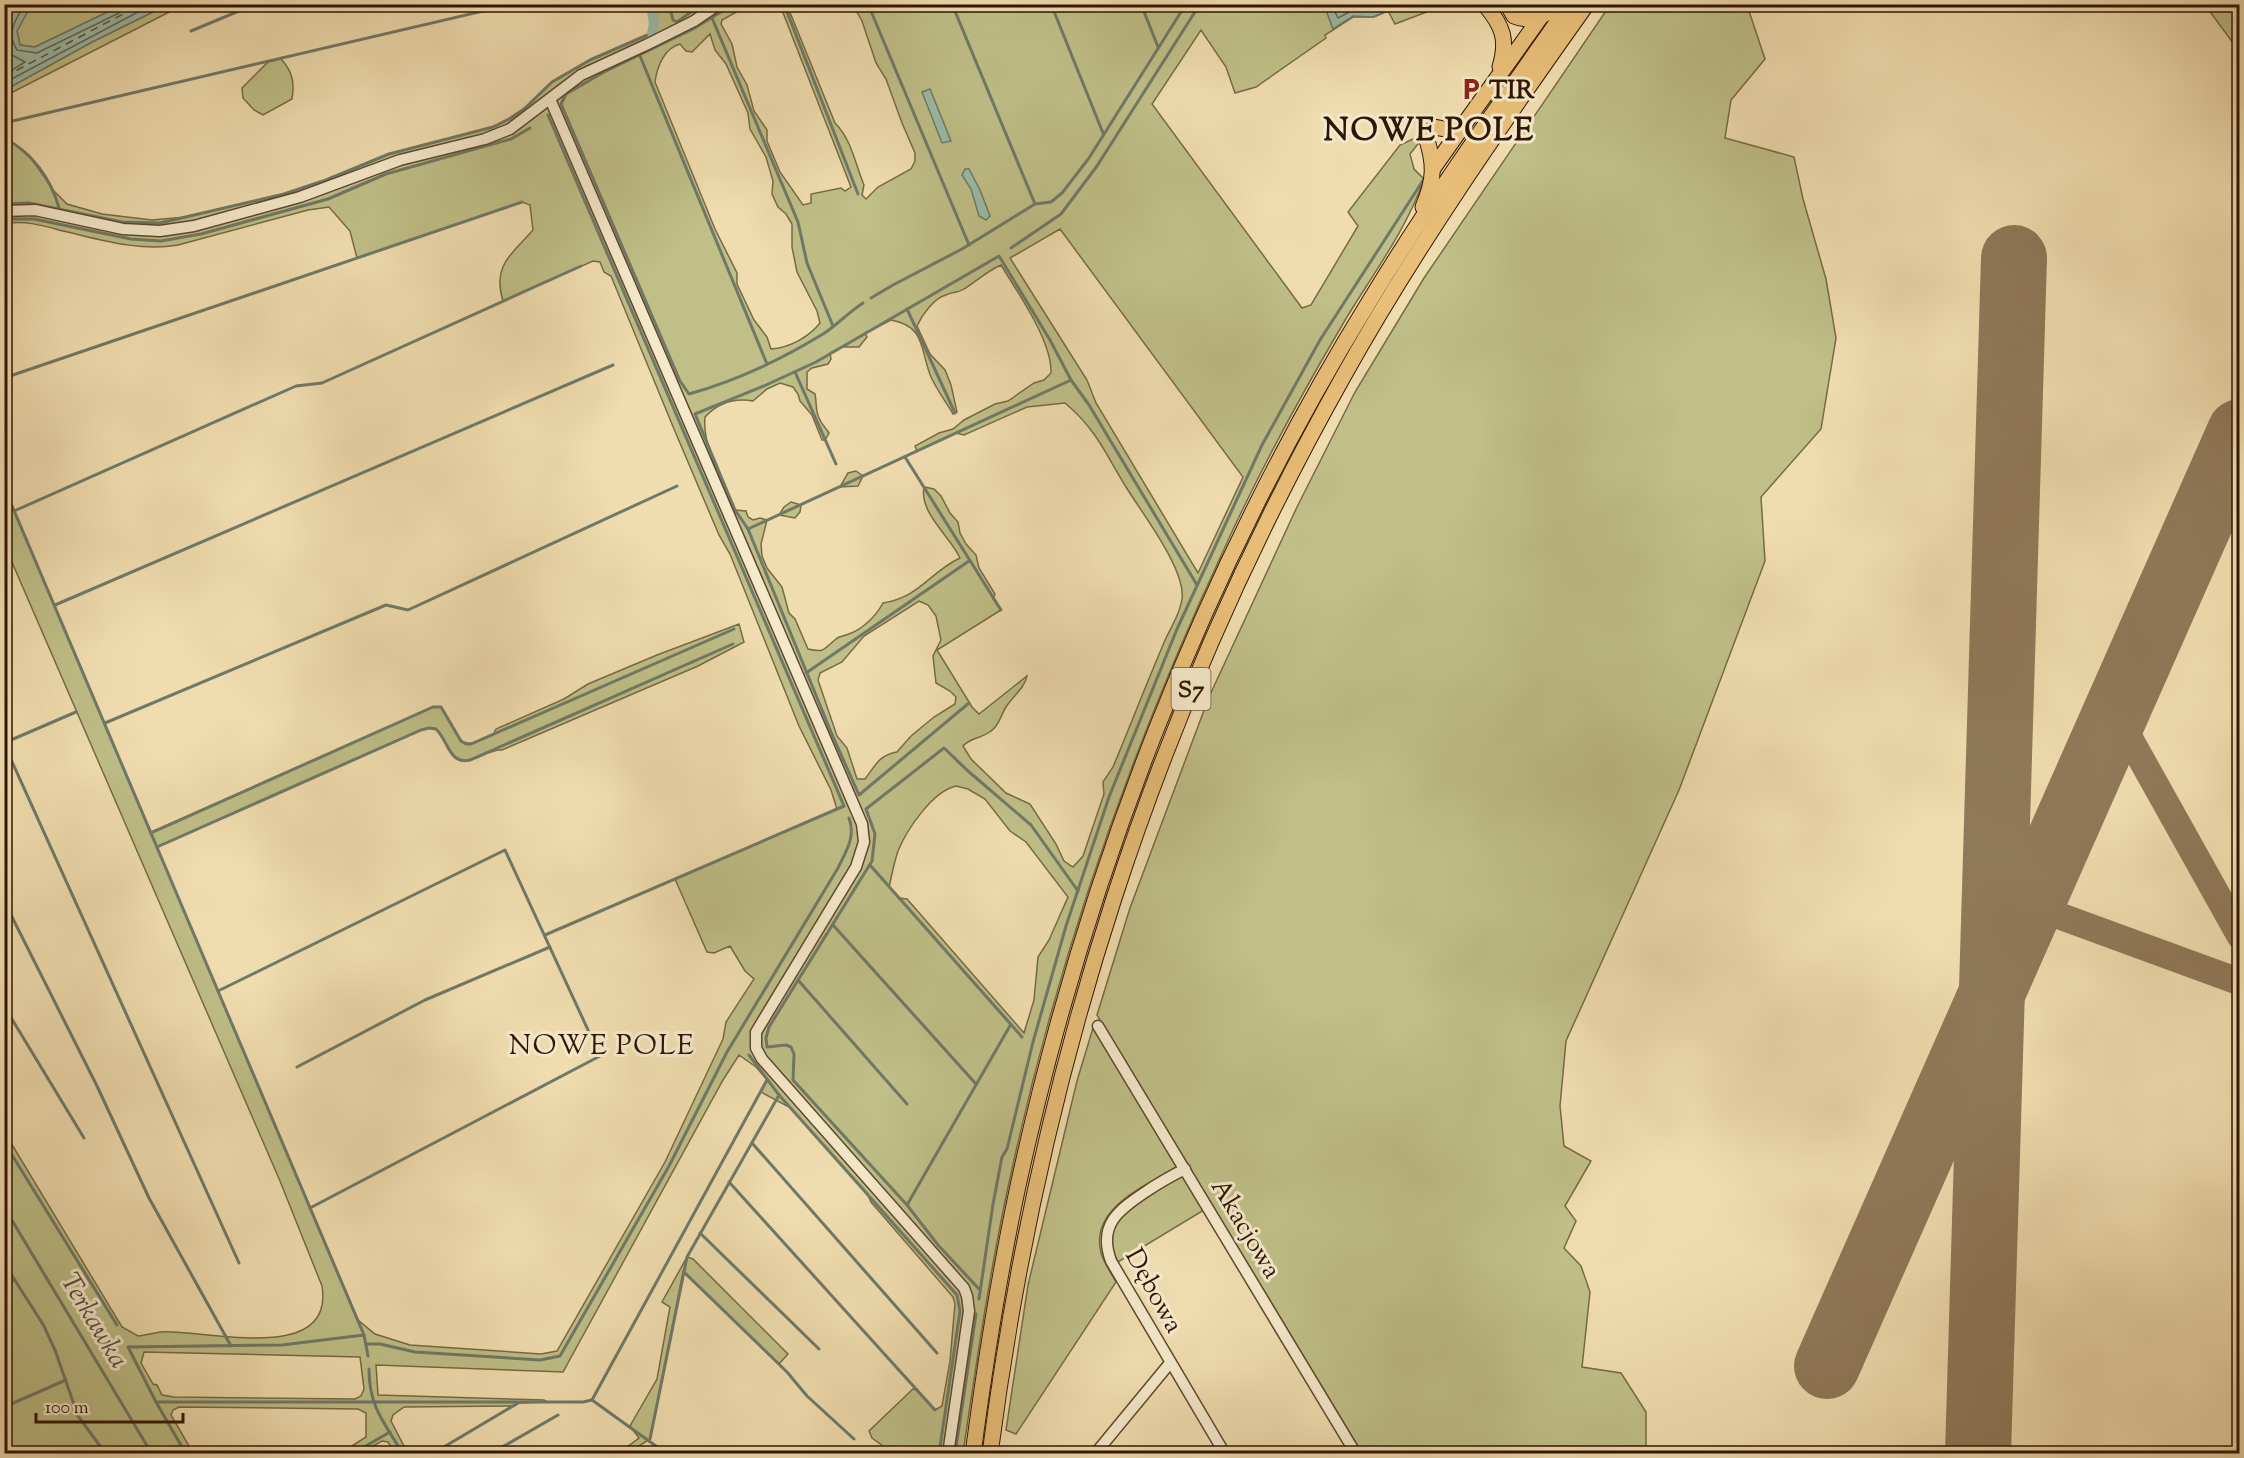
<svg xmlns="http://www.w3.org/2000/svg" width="2244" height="1458" font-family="'Sorts Mill Goudy',serif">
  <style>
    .green { fill: #bfbf87; stroke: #776a45; stroke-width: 1.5; fill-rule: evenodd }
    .water { fill: #9bbca8; stroke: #707966; stroke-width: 1.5 }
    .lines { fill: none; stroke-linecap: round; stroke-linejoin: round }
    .shore { stroke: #656856; stroke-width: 1.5 }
    .stream { stroke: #707966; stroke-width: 3 }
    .canal { stroke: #9bbca8; stroke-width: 10 }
    .ferry { stroke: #554f3d; stroke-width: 1.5; stroke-dasharray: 8 6; stroke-linecap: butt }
    .taxiway { stroke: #907959; stroke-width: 27 }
    .runway { stroke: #907959; stroke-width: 66 }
    .minor-casing { stroke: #5f472e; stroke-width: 13 }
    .highway-casing { stroke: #2f1503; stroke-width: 17 }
    .minor { stroke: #f5e9cb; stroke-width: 10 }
    .highway { stroke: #e8be78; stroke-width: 15 }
    .labels { text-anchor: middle; stroke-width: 6; stroke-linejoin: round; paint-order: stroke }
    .shield { fill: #f5e9cb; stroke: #6a553f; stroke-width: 1.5 }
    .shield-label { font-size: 24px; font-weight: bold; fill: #2f1503 }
    .poi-label { font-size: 26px; font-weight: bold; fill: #2f1503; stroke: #f5e9cb; text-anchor: start }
    .street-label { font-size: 26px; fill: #2f1503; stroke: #f5e9cb }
    .water-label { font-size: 27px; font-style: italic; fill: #554f3d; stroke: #f5e9cb }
    .quarter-label { font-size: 28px; letter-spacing: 1.5px; fill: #2f1503; stroke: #f5e9cb }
    .district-label { font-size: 32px; font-weight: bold; letter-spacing: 1.5px; fill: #2f1503; stroke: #f5e9cb }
  </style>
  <rect width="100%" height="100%" fill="#f0ddaf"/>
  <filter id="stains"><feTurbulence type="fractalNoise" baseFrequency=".00333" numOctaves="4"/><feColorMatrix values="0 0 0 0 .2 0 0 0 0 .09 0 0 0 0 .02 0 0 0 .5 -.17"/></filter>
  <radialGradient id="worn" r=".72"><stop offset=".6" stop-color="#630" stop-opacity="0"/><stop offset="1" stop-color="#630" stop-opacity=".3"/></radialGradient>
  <!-- green -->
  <g class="green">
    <path d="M38 5H122L35 47 20 45 17 31 29 9Z"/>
    <path d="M167 5H183L5 96V90L92 42Z"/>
    <path d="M651 5H749L722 20 721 24 732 44 737 67 747 85 754 111 767 130V141L780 172 803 205 811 203V194L841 188 845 191 851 187 780 5H787L835 123C852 140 855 164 864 185L862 195 866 199 878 187 911 169 915 161V153L902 123 886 79 876 63 862 21 853 5H1445L1395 24 1388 11 1374 17H1353L1325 35 1326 38 1256 87 1235 93 1226 67 1201 30 1152 104 1302 308 1311 305 1358 226 1348 212 1400 145 1415 138 1418 144 1410 154 1414 169 1424 179C1406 231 1372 275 1344 322 1301 395 1260 470 1225 547 1132 746 1059 955 1012 1169 991 1263 977 1358 963 1453H893L872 1438 869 1431 914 1388 935 1410 942 1406 950 1361 955 1304 953 1297 871 1202 867 1193 791 1108 761 1092 767 1080 756 1067 739 1055 723 1080 563 1372 376 1365 378 1395 544 1400 547 1402 519 1403 514 1406 404 1407 393 1415 391 1421 406 1450 404 1453H395L388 1442 382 1441 360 1453H341L366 1437V1413L358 1409 179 1407 173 1410 171 1415 193 1453H5V1133L122 1327 138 1336C146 1335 154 1333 161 1332 204 1329 335 1366 322 1286L280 1181 5 546 4 487 151 832 433 707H441L461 741C471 747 483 739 493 735L496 729 564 699 588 684 657 655 739 624 744 642 698 666 502 750C487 748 469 769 455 758 446 750 445 737 436 729L429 728 421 730 157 847 358 1320 375 1334 410 1345 541 1354 557 1351 665 1162 723 1039 726 1022 754 979 745 971 730 946 714 953 707 952 675 879 837 809 831 790 799 726 730 554 719 535 674 429 611 276 604 272 600 262 593 261 503 301C492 265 512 254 533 230L530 205 522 202 357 258 350 231 329 207 308 210 178 245C138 252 99 239 59 230 41 225 23 220 5 224V138L29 155 54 191 67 204 102 214 152 220 186 217 284 194 326 180 389 154 493 127 509 119 524 109 552 82 590 60 652 33 654 24ZM710 34 715 50 726 64 748 113 750 129 766 157 773 181 772 194 778 207 786 214 792 224V247L797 272 817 311 820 323C809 337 789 348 771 349L767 337 754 320 737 284V273L715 229 655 82C657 67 664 48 680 44L686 51 692 52ZM1060 229 1243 477 1198 573 1096 403 1087 380 1010 258ZM1001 265C1017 292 1052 340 1051 373L1044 380 1034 383 1008 401 995 404 964 420 953 429 939 433 915 446 917 451 956 433 964 435 1027 407 1065 403C1097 430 1105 453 1126 487 1141 512 1186 569 1182 599 1180 616 1169 629 1163 645 1146 685 1130 726 1113 767L1103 782 1104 794 1083 856 1073 867 1064 861 1056 844 1030 804 1006 793 971 759 963 746C971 737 981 739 991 731 999 726 1001 715 1006 707 1012 697 1025 688 1027 676L979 714 972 707 937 650 1001 610 993 599 995 594 979 568 976 555 966 544 960 533 958 522 950 513 941 496 934 489 924 487C919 513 950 536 960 558 930 572 920 597 883 603 876 616 863 629 849 634 845 636 839 636 836 639 823 649 826 653 808 649L795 619 789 613 782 587 767 568 762 556 761 544 767 520 760 518 753 520 748 517 746 511 735 510C723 481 702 448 705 417 719 402 735 398 753 401L767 389 780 383 793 387 798 394 800 401 812 415 822 440H825L829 433C826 428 822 425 820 420 815 412 817 403 815 394L807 389V372L812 368 828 364 831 359 830 353 841 347H859L867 337 865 333 891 320C926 326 920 350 931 377 937 390 946 402 953 414L957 412 951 385 945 370 930 354 917 326C922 315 934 298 946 295 952 292 958 293 964 289 977 281 987 271 1001 265ZM919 601 928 605 936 616 941 640 933 656 936 683 950 691 956 697 955 704 934 717 911 736 897 752C879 755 875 766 865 779H857L847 748 837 736 818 680 820 673 842 662 864 636ZM956 786 968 789 985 799 1010 831 1026 842 1068 897 1049 940 1038 957 1034 1000 1024 1033 907 899 899 898 889 887C892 875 894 862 898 851 907 829 933 791 956 786ZM144 1352 360 1357 364 1389 361 1396 355 1399 174 1397 162 1395 157 1385 153 1384 141 1363Z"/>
    <path d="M1610 5H1747L1765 59 1731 100 1725 138 1794 157 1803 199 1826 279 1836 338 1821 429 1761 497 1765 561 1679 790 1566 1041 1560 1106 1564 1146 1591 1161 1565 1206 1576 1221 1564 1248 1581 1266 1590 1292 1582 1367 1621 1373 1646 1412V1453H1362L1097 1015 1130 908 1209 697 1297 507 1355 392 1424 278Z"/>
    <path d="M2205 5H2239V51Z"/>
    <path d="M281 59C292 71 295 82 292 99L263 115 254 110 243 98 242 88 268 62Z"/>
    <path d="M856 471 863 476 858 486 840 487 848 473Z"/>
    <path d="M791 502 801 505 800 512 795 518 779 515 784 507Z"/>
    <path d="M1093 1028 1178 1166C1148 1185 1089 1207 1101 1253 1104 1263 1111 1273 1116 1282L1016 1434 1006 1430 1028 1285 1077 1081Z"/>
    <path d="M1183 1175 1204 1210 1118 1262C1089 1223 1156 1189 1183 1175Z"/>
    <path d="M687 1257 693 1259 788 1354 779 1364 683 1272 650 1439 628 1453H619L639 1438 630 1426 657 1379 670 1307 662 1302Z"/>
  </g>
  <!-- water -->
  <g class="water">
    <path d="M5 4 38 5 29 9 17 31 20 45 35 47 122 5H167L92 42 5 90Z"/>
    <path d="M1324 5V4L1401 5 1373 17 1353 16 1333 29Z"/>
    <path d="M930 89 951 141 942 143 922 92Z"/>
    <path d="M965 169H969L980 190 990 216 986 220 979 216 971 189 962 175Z"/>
  </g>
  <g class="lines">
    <!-- shore -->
    <g class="shore">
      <path d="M25 4C15 20 6 33 17 50L37 53 119 13 123 4"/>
      <path d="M1331 4 1338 18 1351 11H1372L1387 4"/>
      <path d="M4 38 10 54 25 62 4 75"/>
      <path d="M4 83 153 4"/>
    </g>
    <!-- stream -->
    <g class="stream">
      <path d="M669 4 673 20 677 22 702 4"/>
      <path d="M734 4 693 29 604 72 566 94 561 104 680 381 689 394C736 381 782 359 823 334 837 325 849 312 863 303"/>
      <path d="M784 4 858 194"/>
      <path d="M868 4 969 245"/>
      <path d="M952 4 1035 204"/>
      <path d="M1051 4 1103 133"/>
      <path d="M1141 4 1158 47"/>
      <path d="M712 18 798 222 807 263 833 326"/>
      <path d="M191 31 256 4"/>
      <path d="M640 56 767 364"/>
      <path d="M4 123 513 4"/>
      <path d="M4 138C32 152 51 179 59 208"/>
      <path d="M4 204 29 203 122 222 160 223 284 194 326 180 389 154 493 127 509 119 524 109 552 82 590 60 652 33"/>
      <path d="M4 219H34L131 239 161 241 201 234 328 199 386 174 511 139 530 128"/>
      <path d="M1011 248 1061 214 1097 166 1200 4"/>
      <path d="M871 298 893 285 962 249 1035 204 1051 202 1062 193 1089 158 1186 4"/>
      <path d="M907 309 955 413"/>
      <path d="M795 372 836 464"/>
      <path d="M4 378 522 202"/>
      <path d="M905 457 1001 610"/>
      <path d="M4 487 364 1335 368 1356"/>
      <path d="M14 511 296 386 322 383 581 266"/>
      <path d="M748 529 1071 380"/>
      <path d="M55 605 613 365"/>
      <path d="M806 673 969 561"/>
      <path d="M969 703 859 795 831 732 748 529 735 510 695 414 764 386 816 362 999 256 1050 340 1071 380 1089 405 1197 585"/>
      <path d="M105 723 386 605 408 610 677 486"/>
      <path d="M4 743 76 712"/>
      <path d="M4 744 239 1263"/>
      <path d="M151 833 433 707H441L461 741 466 744H471L734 629"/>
      <path d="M157 847 421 730 429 728 436 729C448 740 449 765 470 760L733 644"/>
      <path d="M870 865 1022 1037"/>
      <path d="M4 901 97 1086 149 1198 231 1346"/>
      <path d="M833 925 976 1084"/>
      <path d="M545 935 844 806 548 115"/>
      <path d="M798 980 907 1104"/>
      <path d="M218 991 505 850 600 1056 310 1208"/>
      <path d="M4 1006 84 1138"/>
      <path d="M749 1055 779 1095 957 1295 960 1311 939 1454"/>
      <path d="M297 1067 425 1000 550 947"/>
      <path d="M4 1142 117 1325"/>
      <path d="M752 1143 937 1353"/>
      <path d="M729 1182 935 1410"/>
      <path d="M907 1205 1011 1024"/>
      <path d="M4 1207 152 1454"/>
      <path d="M700 1233 819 1349"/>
      <path d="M4 1263 44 1326 55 1350 78 1416 106 1454"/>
      <path d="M684 1272 787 1372 807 1396 854 1439"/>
      <path d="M4 1285 15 1280"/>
      <path d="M979 1289 938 1245 907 1205 793 1080 794 1054 791 1047 786 1045 767 1047 766 1038 769 1027 872 861 875 834 866 809 944 748 968 771 1031 825 1078 891"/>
      <path d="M979 1299 993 1204 1002 1157 1007 1149 1033 1042 1066 926 1109 797 1177 629 1262 445 1320 340 1424 179"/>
      <path d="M367 1344H380L415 1352 540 1360 560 1356 669 1166 727 1052 838 868C846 851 856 837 849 818"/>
      <path d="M369 1369C369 1407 384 1422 403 1454"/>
      <path d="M156 1402H583L592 1400"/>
      <path d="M4 1407 66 1380"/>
      <path d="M650 1439 687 1257 779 1095"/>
      <path d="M186 1454 156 1402 128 1347 282 1345 364 1335"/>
      <path d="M352 1454 390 1432"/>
      <path d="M432 1454 518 1403"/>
      <path d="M490 1454 558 1415"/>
      <path d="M628 1454 638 1447"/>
      <path d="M667 1454 592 1400 767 1080"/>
      <path d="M955 1454 976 1314"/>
    </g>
    <!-- canal -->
    <path class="canal" d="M651 4 654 24 652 33"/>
    <!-- ferry -->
    <path class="ferry" d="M4 77 142 4"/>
    <!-- taxiway -->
    <g class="taxiway">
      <path d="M2116 714 2240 936"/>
      <path d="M2032 906 2240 982"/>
    </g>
    <!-- runway -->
    <g class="runway">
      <path d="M1827 1366 2240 432"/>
      <path d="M1978 1454 2014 258"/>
    </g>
    <!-- minor casing -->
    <g class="minor-casing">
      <g id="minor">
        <path d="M550 99 862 824 864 842 856 867 756 1032V1048L762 1059 964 1288 967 1296 969 1311 948 1454"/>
        <path d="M4 211 35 210 123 229 160 231 194 226 300 197 400 160 485 139 510 129 581 75 646 45 694 21 719 4"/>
        <path d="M1098 1026 1356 1454"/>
        <path d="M1185 1169C1171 1176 1157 1184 1144 1193 1117 1211 1098 1226 1111 1261L1225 1454"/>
        <path d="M1095 1454 1170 1363"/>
      </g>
    </g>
    <!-- highway casing -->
    <g class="highway-casing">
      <g id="highway">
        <path d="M1507 4 1514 16C1533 24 1545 15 1561 4"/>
        <path d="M1485 5C1503 26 1508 40 1500 67"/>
        <path d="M1434 127 1450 130 1465 123 1540 18"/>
        <path d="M1434 167 1465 123"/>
        <path d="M1423 207C1435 179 1435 163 1425 134"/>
        <path d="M973 1454C985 1364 999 1275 1018 1186 1085 877 1203 571 1369 302 1431 200 1501 102 1570 4"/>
        <path d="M990 1454C1040 1070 1153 715 1343 377 1415 248 1501 125 1587 4"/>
      </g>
    </g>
    <!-- minor -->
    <use href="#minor" class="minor"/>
    <!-- highway -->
    <use href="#highway" class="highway"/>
  </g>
  <!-- icons -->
  <defs>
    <g id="parking-bare" transform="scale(1.8)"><path d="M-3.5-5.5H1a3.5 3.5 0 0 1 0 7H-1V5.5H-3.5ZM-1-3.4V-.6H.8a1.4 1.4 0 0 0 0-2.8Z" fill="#8f2418" stroke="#f5e9cb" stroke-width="2.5" paint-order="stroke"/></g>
  </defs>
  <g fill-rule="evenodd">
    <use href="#parking-bare" x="1471" y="89"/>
  </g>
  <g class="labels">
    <!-- shield labels -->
    <rect class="shield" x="1171.5" y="668" width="39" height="42" rx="4.5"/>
    <g class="shield-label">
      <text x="1191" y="697">S7</text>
    </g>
    <!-- poi labels -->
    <g class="poi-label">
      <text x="1489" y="98">TIR</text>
    </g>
    <!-- street labels -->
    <g class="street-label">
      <text transform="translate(1247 1228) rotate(59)" y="9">Akacjowa</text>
      <text transform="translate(1155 1290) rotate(61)" y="9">Dębowa</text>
    </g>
    <!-- water labels -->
    <g class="water-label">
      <text transform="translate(95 1320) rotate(59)" y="9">Terkawka</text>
    </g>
    <!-- quarter labels -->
    <g class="quarter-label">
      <text x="602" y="1054">NOWE POLE</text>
    </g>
    <!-- district labels -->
    <g class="district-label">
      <text x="1429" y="140">NOWE POLE</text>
    </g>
  </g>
  <!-- margin -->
  <rect width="2244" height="1458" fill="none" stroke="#f0ddaf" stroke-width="24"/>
  <rect x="6" y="6" width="2232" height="1446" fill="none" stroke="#2f1503" stroke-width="3"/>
  <rect x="12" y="12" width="2220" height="1434" fill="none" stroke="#2f1503" stroke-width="1.5"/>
  <!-- scale -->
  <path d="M36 1413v9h147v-9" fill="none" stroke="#2f1503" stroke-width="3"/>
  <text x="45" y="1413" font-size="18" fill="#2f1503" stroke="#f5e9cb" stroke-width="4.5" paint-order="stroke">100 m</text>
  <rect width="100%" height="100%" filter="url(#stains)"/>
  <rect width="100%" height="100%" fill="url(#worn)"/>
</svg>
